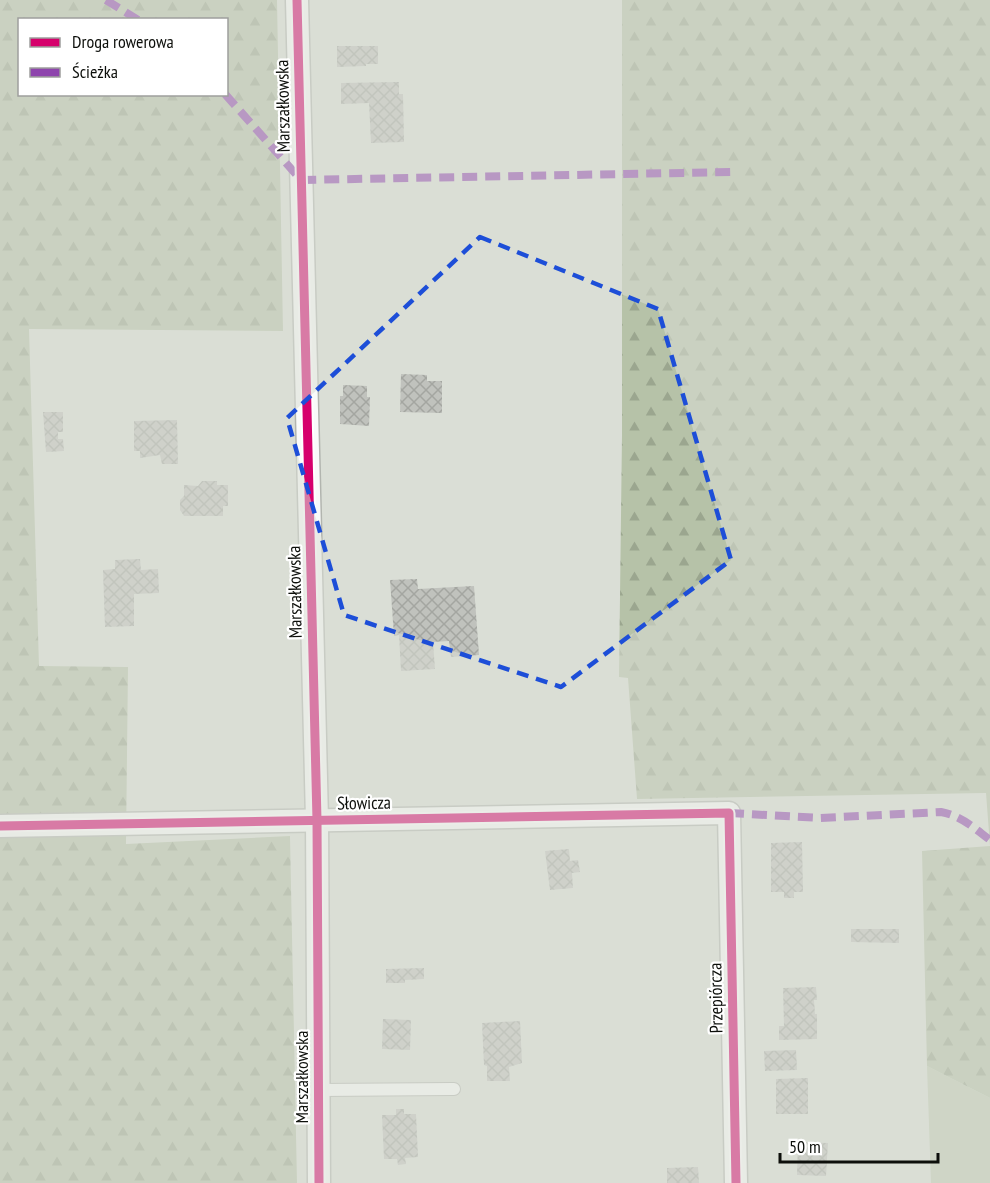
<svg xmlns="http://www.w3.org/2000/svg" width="990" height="1183" font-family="'PT Sans Narrow',sans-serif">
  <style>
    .green { fill: #c0cbb3 }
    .forest { fill: url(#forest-firs); fill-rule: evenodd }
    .building { fill: url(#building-cross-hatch) }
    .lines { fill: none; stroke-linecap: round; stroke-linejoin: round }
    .lane-casing { stroke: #b2b5af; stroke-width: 14 }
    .street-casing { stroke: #b2b5af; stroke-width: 25 }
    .lane { stroke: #f9faf9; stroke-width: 12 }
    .street { stroke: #f9faf9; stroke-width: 22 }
    .quiet { stroke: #8e44ad; stroke-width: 8; stroke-dasharray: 15 8; stroke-linecap: butt }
    .cycleway-casing { stroke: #fff; stroke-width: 13 }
    .cycleway { stroke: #d6006c; stroke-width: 9 }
    .marked { fill: none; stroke: #1d4ed8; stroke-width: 4.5; stroke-dasharray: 12 8; stroke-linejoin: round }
    .labels { text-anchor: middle; stroke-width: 4.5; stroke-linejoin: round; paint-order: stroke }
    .street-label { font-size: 18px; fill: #0d0f0b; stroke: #fff }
  </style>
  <defs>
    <pattern id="forest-firs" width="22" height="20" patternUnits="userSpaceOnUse" patternTransform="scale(1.5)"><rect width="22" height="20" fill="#b6c2a8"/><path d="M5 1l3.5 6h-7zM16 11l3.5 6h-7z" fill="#9ba68f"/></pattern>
    <pattern id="building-cross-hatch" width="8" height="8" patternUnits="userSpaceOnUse" patternTransform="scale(1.5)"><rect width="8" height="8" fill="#c0c2bd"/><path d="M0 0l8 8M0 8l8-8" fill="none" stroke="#a4a6a1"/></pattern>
  </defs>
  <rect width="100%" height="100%" fill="#daded6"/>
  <!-- green -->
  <path class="green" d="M927 1066 990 1098V1183H931Z"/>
  <!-- forest -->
  <g class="forest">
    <path d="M0 0H277L283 331 29 329 39 666 128 667 126 844 290 836 297 1183H0ZM20 20H226V94H20Z"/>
    <path d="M622 0H990V1098L927 1066 922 851 990 846 986 793 637 799 628 678 619 677 622 435Z"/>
  </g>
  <!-- building -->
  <g class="building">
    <path d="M337 46H378V64H366V66L337 67Z"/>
    <path d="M399 82V94H403L404 142 371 143 369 103 341 104V83Z"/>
    <path d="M401 374 427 375V381H442V413L400 412Z"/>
    <path d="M343 385 367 386V397H370L369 426 340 424V396H343Z"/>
    <path d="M43 412H63V432H58V439H63L64 451 46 452Z"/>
    <path d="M177 420 178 464H162L160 455 140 458V451H134V421Z"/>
    <path d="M202 481H217V485H228V506H223V516H184L180 510V500L184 496V485L198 486Z"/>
    <path d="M140 559 141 570 158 569 159 593 134 594V626L105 627 103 570 115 569V560Z"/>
    <path d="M417 579 418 589 474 586 479 655 451 657 449 641 433 642 435 669 401 671 399 635 394 636 390 580Z"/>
    <path d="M802 842 803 892H794V898H784V892H771V843Z"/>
    <path d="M569 849 570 861 578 860 580 872 572 873 573 888 550 890 545 851Z"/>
    <path d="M851 929H899V943L851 942Z"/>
    <path d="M424 968V979L405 980V983H386V969Z"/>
    <path d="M816 987 817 1000H814L815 1014H817V1039L779 1040V1026H784L783 988Z"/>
    <path d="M383 1019 411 1020 410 1050 382 1049Z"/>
    <path d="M520 1021 522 1063 509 1067 510 1081H487V1066L484 1065 482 1023Z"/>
    <path d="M796 1050 797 1070 765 1071 764 1051Z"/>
    <path d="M808 1078V1114H776V1079Z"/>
    <path d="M396 1109H404V1114H416L418 1157 405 1158 406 1164 398 1165 397 1159H384L382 1115H396Z"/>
    <path d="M798 1142 828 1143 826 1176 797 1175Z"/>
    <path d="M698 1167 699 1183H667V1168Z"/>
  </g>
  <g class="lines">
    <!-- lane casing -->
    <g class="lane-casing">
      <path id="lane" d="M319 1090 454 1089"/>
    </g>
    <!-- street casing -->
    <g class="street-casing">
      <g id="street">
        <path d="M297 0 317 820 319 1183"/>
        <path d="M0 826 729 813 736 1183"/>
      </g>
    </g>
    <!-- lane -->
    <use href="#lane" class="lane"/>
    <!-- street -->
    <use href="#street" class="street"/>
    <!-- quiet -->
    <g class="quiet">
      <path d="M106 0 138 20"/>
      <path d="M225 94 301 180 734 172"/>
      <path d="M729 813 820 818 941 812C962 816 974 828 990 840"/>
    </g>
    <!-- cycleway casing -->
    <g class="cycleway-casing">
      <g id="cycleway">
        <path d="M297 0 317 820 319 1183"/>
        <path d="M0 826 729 813 736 1183"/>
      </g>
    </g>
    <!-- cycleway -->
    <use href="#cycleway" class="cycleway"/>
  </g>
  <!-- marked area -->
  <path d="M0 0H990V1183H0ZM480 237 658 309 731 560 561 687 344 615 287 418Z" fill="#daded6" fill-opacity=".55" fill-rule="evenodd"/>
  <path class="marked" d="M480 237 658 309 731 560 561 687 344 615 287 418Z"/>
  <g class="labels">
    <!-- street labels -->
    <g class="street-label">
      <text transform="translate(283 106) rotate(-91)" y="6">Marszałkowska</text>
      <text transform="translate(295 592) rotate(-91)" y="6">Marszałkowska</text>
      <text transform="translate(364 803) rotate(-1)" y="6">Słowicza</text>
      <text transform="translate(716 998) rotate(-91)" y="6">Przepiórcza</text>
      <text transform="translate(302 1077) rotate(-90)" y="6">Marszałkowska</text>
    </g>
  </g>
  <!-- legend -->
  <rect x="18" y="18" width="210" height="78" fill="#ffffff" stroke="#9e9f9d" stroke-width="1.5"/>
  <rect x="30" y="38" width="30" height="9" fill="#d6006c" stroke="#9e9f9d" stroke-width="1.5"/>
  <text x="72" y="48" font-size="18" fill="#0d0f0b">Droga rowerowa</text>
  <rect x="30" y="68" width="30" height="9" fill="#8e44ad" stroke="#9e9f9d" stroke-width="1.5"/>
  <text x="72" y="78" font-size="18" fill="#0d0f0b">Ścieżka</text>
  <!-- scale -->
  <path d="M780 1153v9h158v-9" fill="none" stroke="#0d0f0b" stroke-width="3"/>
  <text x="789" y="1153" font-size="18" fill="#0d0f0b" stroke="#ffffff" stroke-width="4.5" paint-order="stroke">50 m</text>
</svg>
